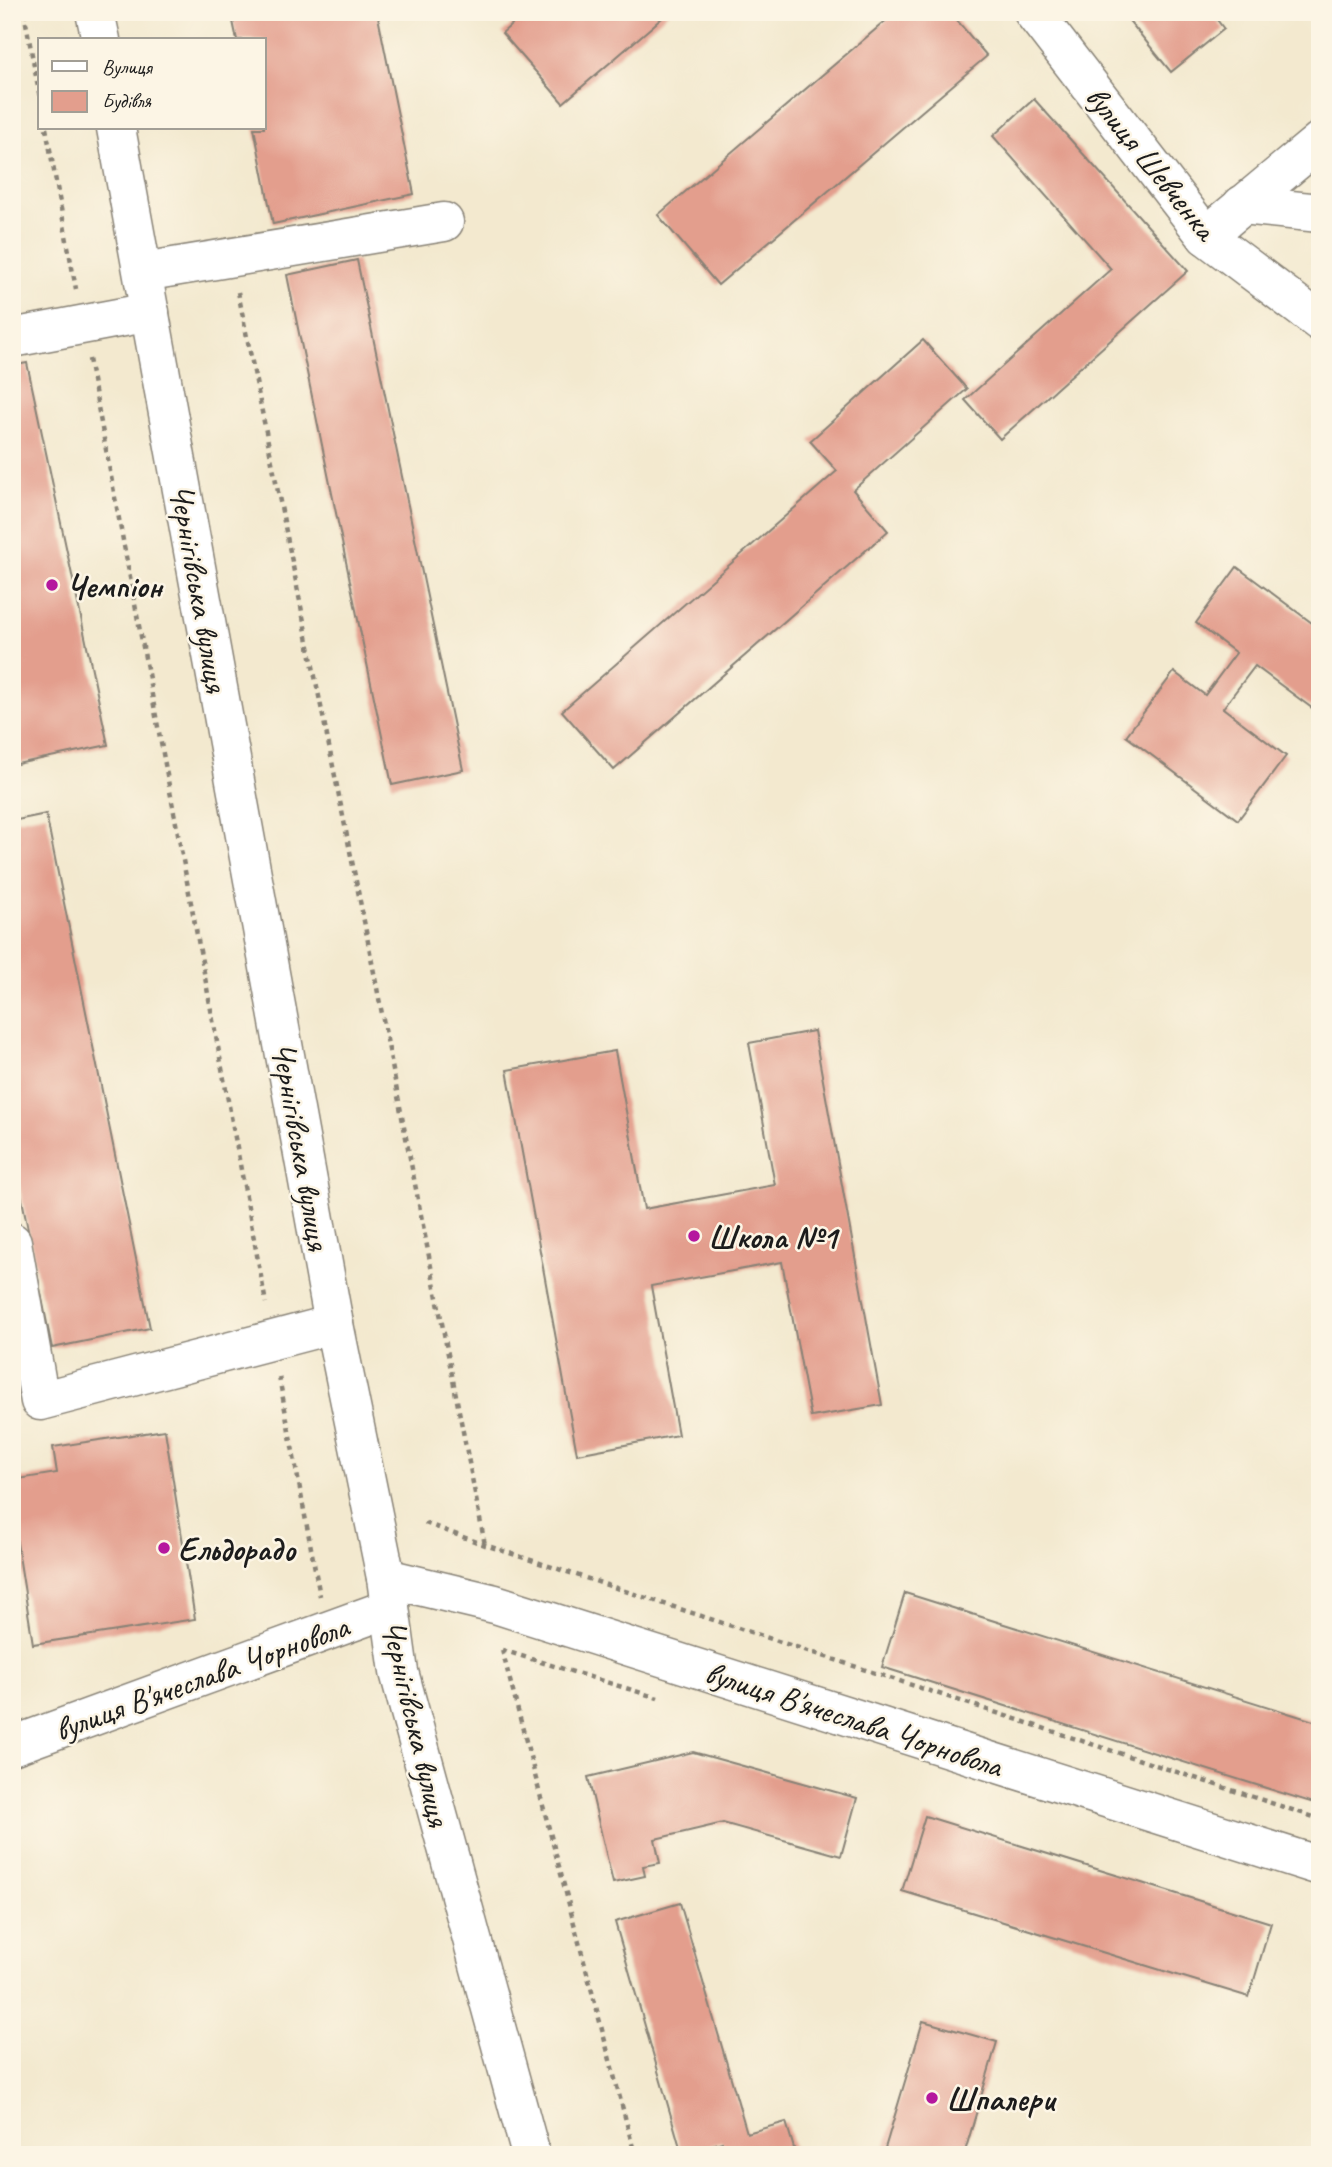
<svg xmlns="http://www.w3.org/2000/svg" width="1332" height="2167" font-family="Caveat,sans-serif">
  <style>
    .building { fill: #e39e8d }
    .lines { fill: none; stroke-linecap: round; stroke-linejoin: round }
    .minor-casing { stroke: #888276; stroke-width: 41 }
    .major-casing { stroke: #888276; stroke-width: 41 }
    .path { stroke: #888276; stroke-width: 4.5; stroke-dasharray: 5 5; stroke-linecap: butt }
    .minor { stroke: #fff; stroke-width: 38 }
    .major { stroke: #fff; stroke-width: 38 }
    .poi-dot { fill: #b5179e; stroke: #fcf5e5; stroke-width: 2.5 }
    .labels { text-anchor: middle; stroke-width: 5; stroke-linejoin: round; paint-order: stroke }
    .street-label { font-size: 33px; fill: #1c1c1c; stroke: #fcf5e5 }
    .poi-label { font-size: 33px; font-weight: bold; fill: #1c1c1c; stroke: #fcf5e5; text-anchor: start }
  </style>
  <rect width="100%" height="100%" fill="#fcf5e5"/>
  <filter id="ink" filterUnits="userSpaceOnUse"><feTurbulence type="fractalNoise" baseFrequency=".0143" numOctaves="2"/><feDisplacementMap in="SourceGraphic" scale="14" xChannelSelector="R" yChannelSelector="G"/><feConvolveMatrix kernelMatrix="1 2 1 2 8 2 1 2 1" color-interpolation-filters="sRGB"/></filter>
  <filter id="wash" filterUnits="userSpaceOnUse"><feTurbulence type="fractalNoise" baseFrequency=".00686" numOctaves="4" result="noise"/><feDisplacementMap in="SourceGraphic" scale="28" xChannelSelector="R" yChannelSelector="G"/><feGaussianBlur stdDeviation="1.57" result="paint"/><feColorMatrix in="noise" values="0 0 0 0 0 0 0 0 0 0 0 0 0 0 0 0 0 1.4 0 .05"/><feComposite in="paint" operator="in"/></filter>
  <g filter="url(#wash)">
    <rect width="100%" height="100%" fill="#f3e9cf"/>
    <g id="blocks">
      <!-- building -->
      <g class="building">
        <path d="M231 12H377L414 194 273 224 254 128H264V40H237Z"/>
        <path d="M526 12H669L563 103 502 33Z"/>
        <path d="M896 12H950L987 56 718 285 658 215Z"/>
        <path d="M1122 12H1211L1224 29 1171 72Z"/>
        <path d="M1034 99 1188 271 1000 439 965 400 1111 269 993 136Z"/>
        <path d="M357 260 463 770 392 785 287 275Z"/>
        <path d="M923 340 967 389 853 490 888 531 614 770 562 711 837 471 810 441Z"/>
        <path d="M27 363 108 745 12 765V366Z"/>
        <path d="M1237 567 1320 629V714L1255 666 1223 708 1286 756 1238 820 1126 736 1174 672 1205 695 1236 653 1196 623Z"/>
        <path d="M46 814 150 1328 52 1348 12 1150V821Z"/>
        <path d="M814 1031 882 1405 811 1417 782 1262 651 1286 678 1435 577 1454 507 1070 615 1051 644 1209 775 1185 749 1043Z"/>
        <path d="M165 1430 195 1619 33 1644 12 1511V1480L57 1473 53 1447Z"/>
        <path d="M905 1593 1320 1723V1805L882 1667Z"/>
        <path d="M693 1752 857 1798 841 1856 723 1823 655 1839 660 1863 643 1866 645 1876 613 1883 588 1777Z"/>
        <path d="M925 1816 1271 1923 1249 1997 902 1891Z"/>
        <path d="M680 1903 747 2133 786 2122 796 2155H725L722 2142 682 2154 615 1922Z"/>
        <path d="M923 2021 997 2042 964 2155H883Z"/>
      </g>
    </g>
  </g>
  <g filter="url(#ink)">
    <use href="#blocks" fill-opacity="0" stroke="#888276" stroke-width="2"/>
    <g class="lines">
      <!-- minor casing -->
      <g class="minor-casing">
        <g id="minor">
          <path d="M1033 12 1206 236 1320 322"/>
          <path d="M1242 205 1320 213"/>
          <path d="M1206 236 1320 141"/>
          <path d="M143 272 444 222"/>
          <path d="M12 338 150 312"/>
          <path d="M12 1242 40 1401 334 1324"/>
          <path d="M386 1578 495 1604 1320 1866"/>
          <path d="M12 1746 390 1608"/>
        </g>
      </g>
      <!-- major casing -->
      <g class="major-casing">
        <g id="major">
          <path d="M95 12 101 40"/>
          <path d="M116 128 334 1324 386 1578 399 1672 531 2155"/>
        </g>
      </g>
      <!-- path -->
      <g class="path">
        <path d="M24 12 40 98"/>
        <path d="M46 128 76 289"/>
        <path d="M238 292 364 921 485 1545"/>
        <path d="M89 359 266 1303"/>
        <path d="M279 1377 320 1596"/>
        <path d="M425 1523 485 1545 1320 1819"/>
        <path d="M502 1650 658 1698"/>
        <path d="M502 1650 635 2155"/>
      </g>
      <!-- minor -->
      <use href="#minor" class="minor"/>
      <!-- major -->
      <use href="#major" class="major"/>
    </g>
  </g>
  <!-- markers -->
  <g class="poi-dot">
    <circle cx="52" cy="585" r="7"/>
    <circle cx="694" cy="1236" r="7"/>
    <circle cx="164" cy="1548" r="7"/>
    <circle cx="932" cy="2098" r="7"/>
  </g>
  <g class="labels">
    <!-- street labels -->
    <g class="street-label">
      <text transform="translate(1152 162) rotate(51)" y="12">вулиця Шевченка</text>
      <text transform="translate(200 588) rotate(80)" y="12">Чернігівська вулиця</text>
      <text transform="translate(302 1146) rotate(80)" y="12">Чернігівська вулиця</text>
      <text transform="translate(201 1677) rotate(-20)" y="12">вулиця В'ячеслава Чорновола</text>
      <text transform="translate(854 1718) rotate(18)" y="12">вулиця В'ячеслава Чорновола</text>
      <text transform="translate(417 1723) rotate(77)" y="12">Чернігівська вулиця</text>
    </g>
    <!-- poi labels -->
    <g class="poi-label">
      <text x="66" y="597">Чемпіон</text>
      <text x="708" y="1248">Школа №1</text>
      <text x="178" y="1560">Ельдорадо</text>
      <text x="946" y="2110">Шпалери</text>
    </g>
  </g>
  <!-- margin -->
  <rect width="1332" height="2167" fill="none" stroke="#fcf5e5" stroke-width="42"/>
  <!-- legend -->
  <rect x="38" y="38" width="228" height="91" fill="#fcf5e5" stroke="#a29e95" stroke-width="2"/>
  <rect x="52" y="61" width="35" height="10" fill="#ffffff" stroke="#a29e95" stroke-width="2"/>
  <text x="102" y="74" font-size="21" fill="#1c1c1c">Вулиця</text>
  <rect x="52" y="91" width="35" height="21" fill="#e39e8d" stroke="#a29e95" stroke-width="2"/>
  <text x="102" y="108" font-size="21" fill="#1c1c1c">Будівля</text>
</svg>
